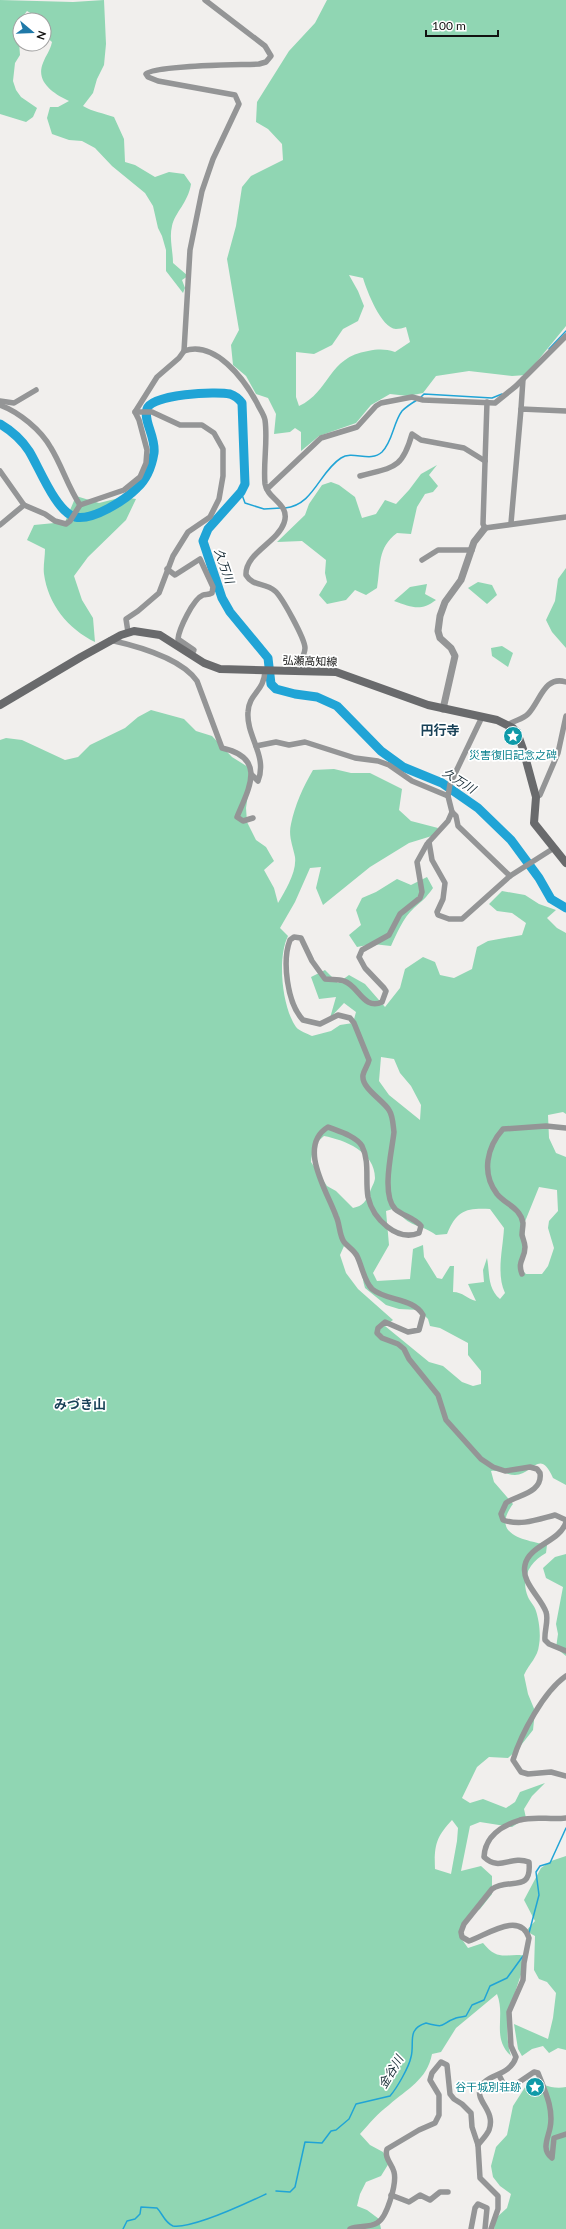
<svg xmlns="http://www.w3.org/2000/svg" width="566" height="2229" font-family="Lato,'Noto Sans JP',sans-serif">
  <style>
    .green { fill: #90d6b3; fill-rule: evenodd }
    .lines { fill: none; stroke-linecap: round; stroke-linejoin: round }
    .stream { stroke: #20a4d6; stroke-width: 1.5 }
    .river { stroke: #20a4d6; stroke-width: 9 }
    .minor { stroke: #949596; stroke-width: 5.5 }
    .tertiary { stroke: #949596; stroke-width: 7 }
    .secondary { stroke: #696a6c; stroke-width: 8 }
    .labels { text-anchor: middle; stroke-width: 3.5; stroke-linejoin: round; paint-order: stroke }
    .street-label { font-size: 11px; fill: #121211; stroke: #fff }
    .culture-label { font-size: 11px; fill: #0d838f; stroke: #fff }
    .water-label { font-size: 12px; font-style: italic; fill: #192d37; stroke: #fff }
    .quarter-label { font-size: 13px; font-weight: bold; fill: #184157; stroke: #fff }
  </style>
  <rect width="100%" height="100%" fill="#f1efed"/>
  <!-- green -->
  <g class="green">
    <path d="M0 0 73 2 104 0 106 44 104 65 97 79 93 93 83 106C93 112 103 113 114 117L124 139 125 162 135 165 155 177 169 172 184 174 191 184C188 203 175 212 172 226 169 238 173 251 173 263L188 276 182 280 185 288 183 293 166 271V250L162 236 158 228 153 206 145 193 112 166 95 148 82 141 69 140 52 134 47 118 50 107H58L69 101C54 94 35 82 43 63 46 55 50 51 52 42L44 35V20H38L37 17 27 11 20 20 18 28 20 55 15 63 13 81 16 90 21 97 37 108 33 117 26 122 0 114Z"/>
    <path d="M327 0H566V326L526 375 512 376 469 371 436 376 423 393 408 396 390 394 371 405 356 423 319 436 301 451V432L295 428 290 432 274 434 276 414 268 398 256 394 246 376 233 365 231 345 239 330 227 259 236 226 242 187 251 176 283 160 282 144 268 129 256 122 257 102 289 51 315 23ZM349 275 363 278C367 291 381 328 396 329 399 329 403 328 406 327L410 342 395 352C385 349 379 349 368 351 328 357 330 392 299 406L296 397V352L314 354 332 345 343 329 358 321 364 306 358 291Z"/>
    <path d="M437 465 429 475 438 486 433 492 425 494 417 507 411 534 397 533C377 548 381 565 377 588L366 595 355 590 346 600 327 604 319 595 327 582 325 573 326 560 302 541 277 542 305 515 309 504 322 485 331 482 339 485 355 497 362 518 376 514 385 500 396 504 409 490 421 474Z"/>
    <path d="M76 496 99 503 123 497 136 499 126 520 88 557 74 576 82 600 93 618 95 642C68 629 48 604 44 574 43 567 45 557 45 549L27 540 34 525 65 522Z"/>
    <path d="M566 568V648L552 632 546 620 555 601 558 579Z"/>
    <path d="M478 582 492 585 497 595 487 604 468 588Z"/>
    <path d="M427 584 425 594 436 600C420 612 412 607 394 601L410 587Z"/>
    <path d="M502 646 513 653 508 667 492 656 491 648Z"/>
    <path d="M151 710 184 719 196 731 212 736 232 757 248 767 250 781 246 808 247 822 256 840 266 847 274 861 264 870 274 888 278 903C285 891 297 872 295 857 293 846 288 836 291 824 295 805 303 787 313 770L334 769 351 773H370L402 789 399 810 411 821 438 828 435 835 409 843 370 867 323 905 316 888 321 867 310 868 295 902 280 928 288 936C277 958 282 1007 296 1027 299 1031 308 1034 312 1036L331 1031 340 1025 353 1023 356 1012 344 1003 330 1018 336 997 319 999 311 977 325 970 338 983 349 975 365 984 385 1007 400 988 405 969 423 957 435 962 440 975 454 978 472 969 477 947 488 941 522 935 526 923 512 913 497 911 489 904 502 891 525 895 539 904 556 910 547 918 557 928 566 933V1114L563 1112 548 1115 549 1138 556 1153 566 1157V1485L553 1478C540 1447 532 1475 515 1475 507 1475 501 1470 491 1471L494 1482 513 1504C490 1535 524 1540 547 1545L546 1553C530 1562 520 1578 528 1597 530 1602 535 1606 536 1611 539 1620 541 1635 539 1645 538 1657 529 1664 524 1675L528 1694 535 1711 533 1730 518 1749 508 1758 489 1757 477 1767 462 1798 470 1803 483 1799 506 1808 515 1802 520 1792 545 1783 532 1796 524 1809 526 1818 512 1827 480 1822 470 1826 461 1871 481 1866 492 1876V1894L480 1909 467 1919 461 1938 468 1948 483 1943C499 1963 507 1952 527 1956 518 1987 500 2023 511 2056 491 2037 506 2017 497 1994L456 2028 441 2052 432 2054C427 2080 407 2089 389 2105 378 2113 369 2124 360 2134L370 2145 383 2152 389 2163 381 2176 366 2182 360 2194 357 2206 367 2210 379 2219 381 2229H0V740L6 738 22 740 65 760 78 757 90 745 125 728 138 717ZM381 1057 394 1059 400 1073 411 1086 421 1105 420 1120 389 1095 379 1081ZM324 1136C345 1140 375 1152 375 1178 375 1182 371 1188 370 1192 366 1201 363 1206 353 1208L336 1191 327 1186 311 1162C312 1150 315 1143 324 1136ZM539 1187 557 1190 558 1211 549 1221 548 1228 554 1248 548 1266 542 1274H526L518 1266 525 1256 524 1224ZM396 1208C409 1229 418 1222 436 1235L447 1234C457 1210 466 1208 490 1209L504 1228C503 1249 496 1274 505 1293L500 1299C487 1288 490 1273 487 1258L483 1270 484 1282 468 1284 476 1301C467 1299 463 1292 453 1292L454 1266H450L442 1279 437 1278 424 1257 423 1245 413 1249 410 1279 377 1281 373 1273 389 1245 386 1211ZM344 1246C365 1257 359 1268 365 1288L386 1305 399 1309 419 1310 428 1319 430 1326 440 1328 468 1343V1355L481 1371V1384L473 1386 462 1382 443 1366 429 1362 385 1326 393 1320 358 1289 346 1273 340 1255ZM452 1820 458 1828 457 1841 451 1874 435 1869C434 1846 436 1837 452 1820Z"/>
    <path d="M427 877 433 888C426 898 422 901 414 908 403 918 397 933 391 946L373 944 357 947 349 935 361 925 356 910 362 898 376 892 397 879 411 885Z"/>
    <path d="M566 1554V1656L556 1648 558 1634 556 1624 563 1587 546 1578 543 1568 555 1557Z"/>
    <path d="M566 1856V2050L558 2048 549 2053 543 2046 532 2049 522 2056 518 2049 514 2024 548 2039 553 2018 556 1993 547 1982 539 1979 534 1970 535 1936 526 1931 535 1921 524 1900 541 1868 551 1861Z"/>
    <path d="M529 2081C543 2083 551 2090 566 2087V2229H494L496 2218 507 2208 511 2194 500 2186 493 2177 491 2166 496 2147 507 2135 513 2106Z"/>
  </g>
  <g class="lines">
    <!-- stream -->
    <g class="stream">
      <path d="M549 349 566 331"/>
      <path d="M420 398 424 394 492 398 502 394"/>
      <path d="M241 492 245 503 264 509 281 508"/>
      <path d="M285 508C314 505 319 472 341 458 353 450 370 463 382 452 393 441 393 423 402 411 406 407 412 403 417 400"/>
      <path d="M529 1933 539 1895 536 1872 540 1866 550 1863 566 1828"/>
      <path d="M276 2191 290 2192 295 2187 305 2142 322 2143 331 2131 336 2130 349 2119 356 2104 390 2096C397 2088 409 2067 411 2057 415 2043 406 2029 426 2023 448 2029 439 2024 456 2018 459 2017 462 2017 466 2016L472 2005 484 2000 490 1986 507 1978 523 1956"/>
      <path d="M123 2229 127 2221 135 2219 140 2214 141 2207 157 2208C163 2214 164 2222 173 2226 193 2229 247 2203 266 2194"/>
    </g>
    <!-- river -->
    <path class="river" d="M0 424C12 431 21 439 29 451 39 467 56 512 75 517 93 521 125 500 137 488 147 479 152 465 154 453 156 437 143 421 147 409 151 394 217 391 230 394 236 396 239 399 242 403L245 484 241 492 208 529 203 541 222 598 230 612 268 658 271 684 276 689 295 694 317 697 337 706 381 751 403 767 442 783 478 808 511 840 539 878 551 899 566 908"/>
    <!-- minor -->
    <g class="minor">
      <path d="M184 351C215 340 244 379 257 403 259 408 264 414 265 420 268 441 263 463 265 484 267 499 291 504 284 523 277 543 245 553 246 575 253 587 265 582 275 591 282 597 305 639 305 648 305 655 299 664 296 671"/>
      <path d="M0 401 14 403 36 390"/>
      <path d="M487 402 483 524 485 528 566 517"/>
      <path d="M0 405C19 412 41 430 51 448 62 466 68 487 80 505"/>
      <path d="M521 409 523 379"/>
      <path d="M0 471 24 505 45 514 55 521 66 524 70 521 80 505 124 490 140 477 146 463 147 450 139 420 135 412 157 377 179 358 184 351 190 250 202 191 213 159 239 104 235 95 158 81 148 77 146 74C155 65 241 65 259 64L266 62 271 56 265 46 205 0"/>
      <path d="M360 476C393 467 402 470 412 434L421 440 464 448 485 461"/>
      <path d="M267 489 321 438 357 427 376 406 381 403 412 397 423 400 495 403 516 386 566 336"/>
      <path d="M511 523 521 409 566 411"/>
      <path d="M0 525 24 505"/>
      <path d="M422 560 438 550H472"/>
      <path d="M167 569 175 575 200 559 213 587 212 593C208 595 206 594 203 595 193 599 179 629 178 639L194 650 192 654"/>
      <path d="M128 632 126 619 138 611 159 593 173 556 188 532 210 517 219 499 223 476V449L214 433 202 425H180L152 412H135"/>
      <path d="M110 640C137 646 181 658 197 681L222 748C268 758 248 790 237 817L243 821 253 818"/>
      <path d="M482 717 450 784 448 796 452 812 448 821 427 844 417 862 422 892 420 898 400 914 389 935 362 950 359 957 365 968 384 988 386 991 382 1002C364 1011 358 985 344 981 338 979 332 980 325 979L312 961 301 938 294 937 290 940C282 961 287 1003 303 1020L320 1024 338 1015 350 1018 354 1023 369 1060C368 1065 364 1070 363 1075 361 1088 383 1100 389 1110 393 1116 393 1125 394 1132 392 1151 381 1194 395 1209 403 1216 415 1218 421 1226L419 1233C397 1242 373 1219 368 1197 365 1180 370 1162 362 1146 356 1136 338 1131 328 1127 297 1146 327 1191 336 1216 340 1224 339 1235 344 1242 348 1247 354 1250 357 1256 362 1266 364 1281 372 1289 386 1301 414 1298 423 1315L419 1330 408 1332 385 1322 378 1328 377 1333 382 1338 398 1344 404 1349 409 1359 438 1395 446 1420 481 1459 493 1467 505 1471 530 1467 537 1469 540 1473C543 1493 517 1495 506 1503L501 1514 503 1520C521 1526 536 1520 555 1515L566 1520"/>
      <path d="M508 725C514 720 522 720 528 714 540 702 544 675 566 682"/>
      <path d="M256 746 276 742 289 745 305 742 355 758 378 761 389 765 412 781 448 796"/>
      <path d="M252 775 258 781C268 756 246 736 248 712 249 693 264 692 265 671"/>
      <path d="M536 797 540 795 558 753 566 716"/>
      <path d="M452 812 456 816 458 826 510 876"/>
      <path d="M429 842 432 860 445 883 443 899 437 912 438 915 449 919H462L510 876 554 848"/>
      <path d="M522 1274C517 1261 525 1259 525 1247 525 1243 523 1239 522 1235 522 1231 523 1227 523 1223 520 1207 506 1205 497 1194 481 1173 487 1147 503 1129L546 1126 566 1128"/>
      <path d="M566 1522C560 1542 529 1545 525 1565 521 1583 541 1597 546 1612 549 1620 544 1631 545 1640L549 1644 566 1651"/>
      <path d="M566 1676C544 1691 521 1734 513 1760L521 1772 528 1774 551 1772 566 1776"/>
      <path d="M499 2075 506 2089H509L534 2072 538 2073C545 2091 554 2109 550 2128 548 2138 541 2150 552 2158L554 2138 566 2134"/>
      <path d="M478 2145C481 2141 487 2135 489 2130 496 2111 476 2102 480 2089 484 2074 510 2077 516 2057L511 2046 509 2012 523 1980 524 1963 529 1938C520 1910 485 1936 469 1941L462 1937 461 1932 464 1924 492 1889C509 1877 532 1894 529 1862 510 1855 500 1872 484 1857 485 1836 501 1826 520 1820 534 1816 551 1820 566 1818"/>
      <path d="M391 2195 409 2202 420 2195 430 2200 440 2192H448"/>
      <path d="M350 2229C358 2225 369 2228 377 2223 387 2218 397 2183 394 2172 392 2164 384 2158 387 2149L419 2130 435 2123 439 2115V2095L430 2080 432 2073 441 2062 447 2065 450 2094 454 2099 462 2104 471 2113 472 2127 478 2145 480 2178 498 2196V2209L491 2229"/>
      <path d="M471 2229 475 2208 478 2204 487 2208 485 2229"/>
    </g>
    <!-- tertiary -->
    <path class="tertiary" d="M443 709 455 656 451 648 440 638 438 631 440 616 445 602 461 580 474 542 485 528"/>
    <!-- secondary -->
    <path class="secondary" d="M0 705 81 657 121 635 134 631 160 635 204 663 220 669 336 672 428 705 497 720 513 728 517 732 523 749 536 797 534 823 566 863"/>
  </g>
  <!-- icons -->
  <defs>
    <g id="sight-disc" transform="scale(1)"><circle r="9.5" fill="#0f9aa8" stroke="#fff"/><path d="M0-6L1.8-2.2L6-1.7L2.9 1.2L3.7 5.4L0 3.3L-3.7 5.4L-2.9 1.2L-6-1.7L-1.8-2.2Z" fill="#fff"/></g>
  </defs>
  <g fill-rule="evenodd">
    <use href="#sight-disc" x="513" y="736"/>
    <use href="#sight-disc" x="535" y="2087"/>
  </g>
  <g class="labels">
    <!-- street labels -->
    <g class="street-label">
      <text transform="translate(310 661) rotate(2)" y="4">弘瀬高知線</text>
    </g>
    <!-- culture labels -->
    <g class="culture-label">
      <text x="513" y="759">災害復旧記念之碑</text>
      <text x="521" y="2091" text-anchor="end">谷干城別荘跡</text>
    </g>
    <!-- water labels -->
    <g class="water-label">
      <text transform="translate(224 566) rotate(71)" y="4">久万川</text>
      <text transform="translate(459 781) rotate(32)" y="4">久万川</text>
      <text transform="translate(391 2072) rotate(-59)" y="4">金谷川</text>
    </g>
    <!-- quarter labels -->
    <g class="quarter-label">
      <text x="440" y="735">円行寺</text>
      <text x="80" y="1409">みづき山</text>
    </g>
  </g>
  <!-- north arrow -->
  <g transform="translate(32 32) rotate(109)"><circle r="19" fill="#ffffff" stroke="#a0a0a0"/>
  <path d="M0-3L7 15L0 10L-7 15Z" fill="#1f79a8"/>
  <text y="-6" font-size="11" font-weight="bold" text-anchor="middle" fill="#121211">N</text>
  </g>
  <!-- scale -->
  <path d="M426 30v6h72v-6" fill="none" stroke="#121211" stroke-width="2"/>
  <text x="432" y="30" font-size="12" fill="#121211" stroke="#ffffff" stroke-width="3" paint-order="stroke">100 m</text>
</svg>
